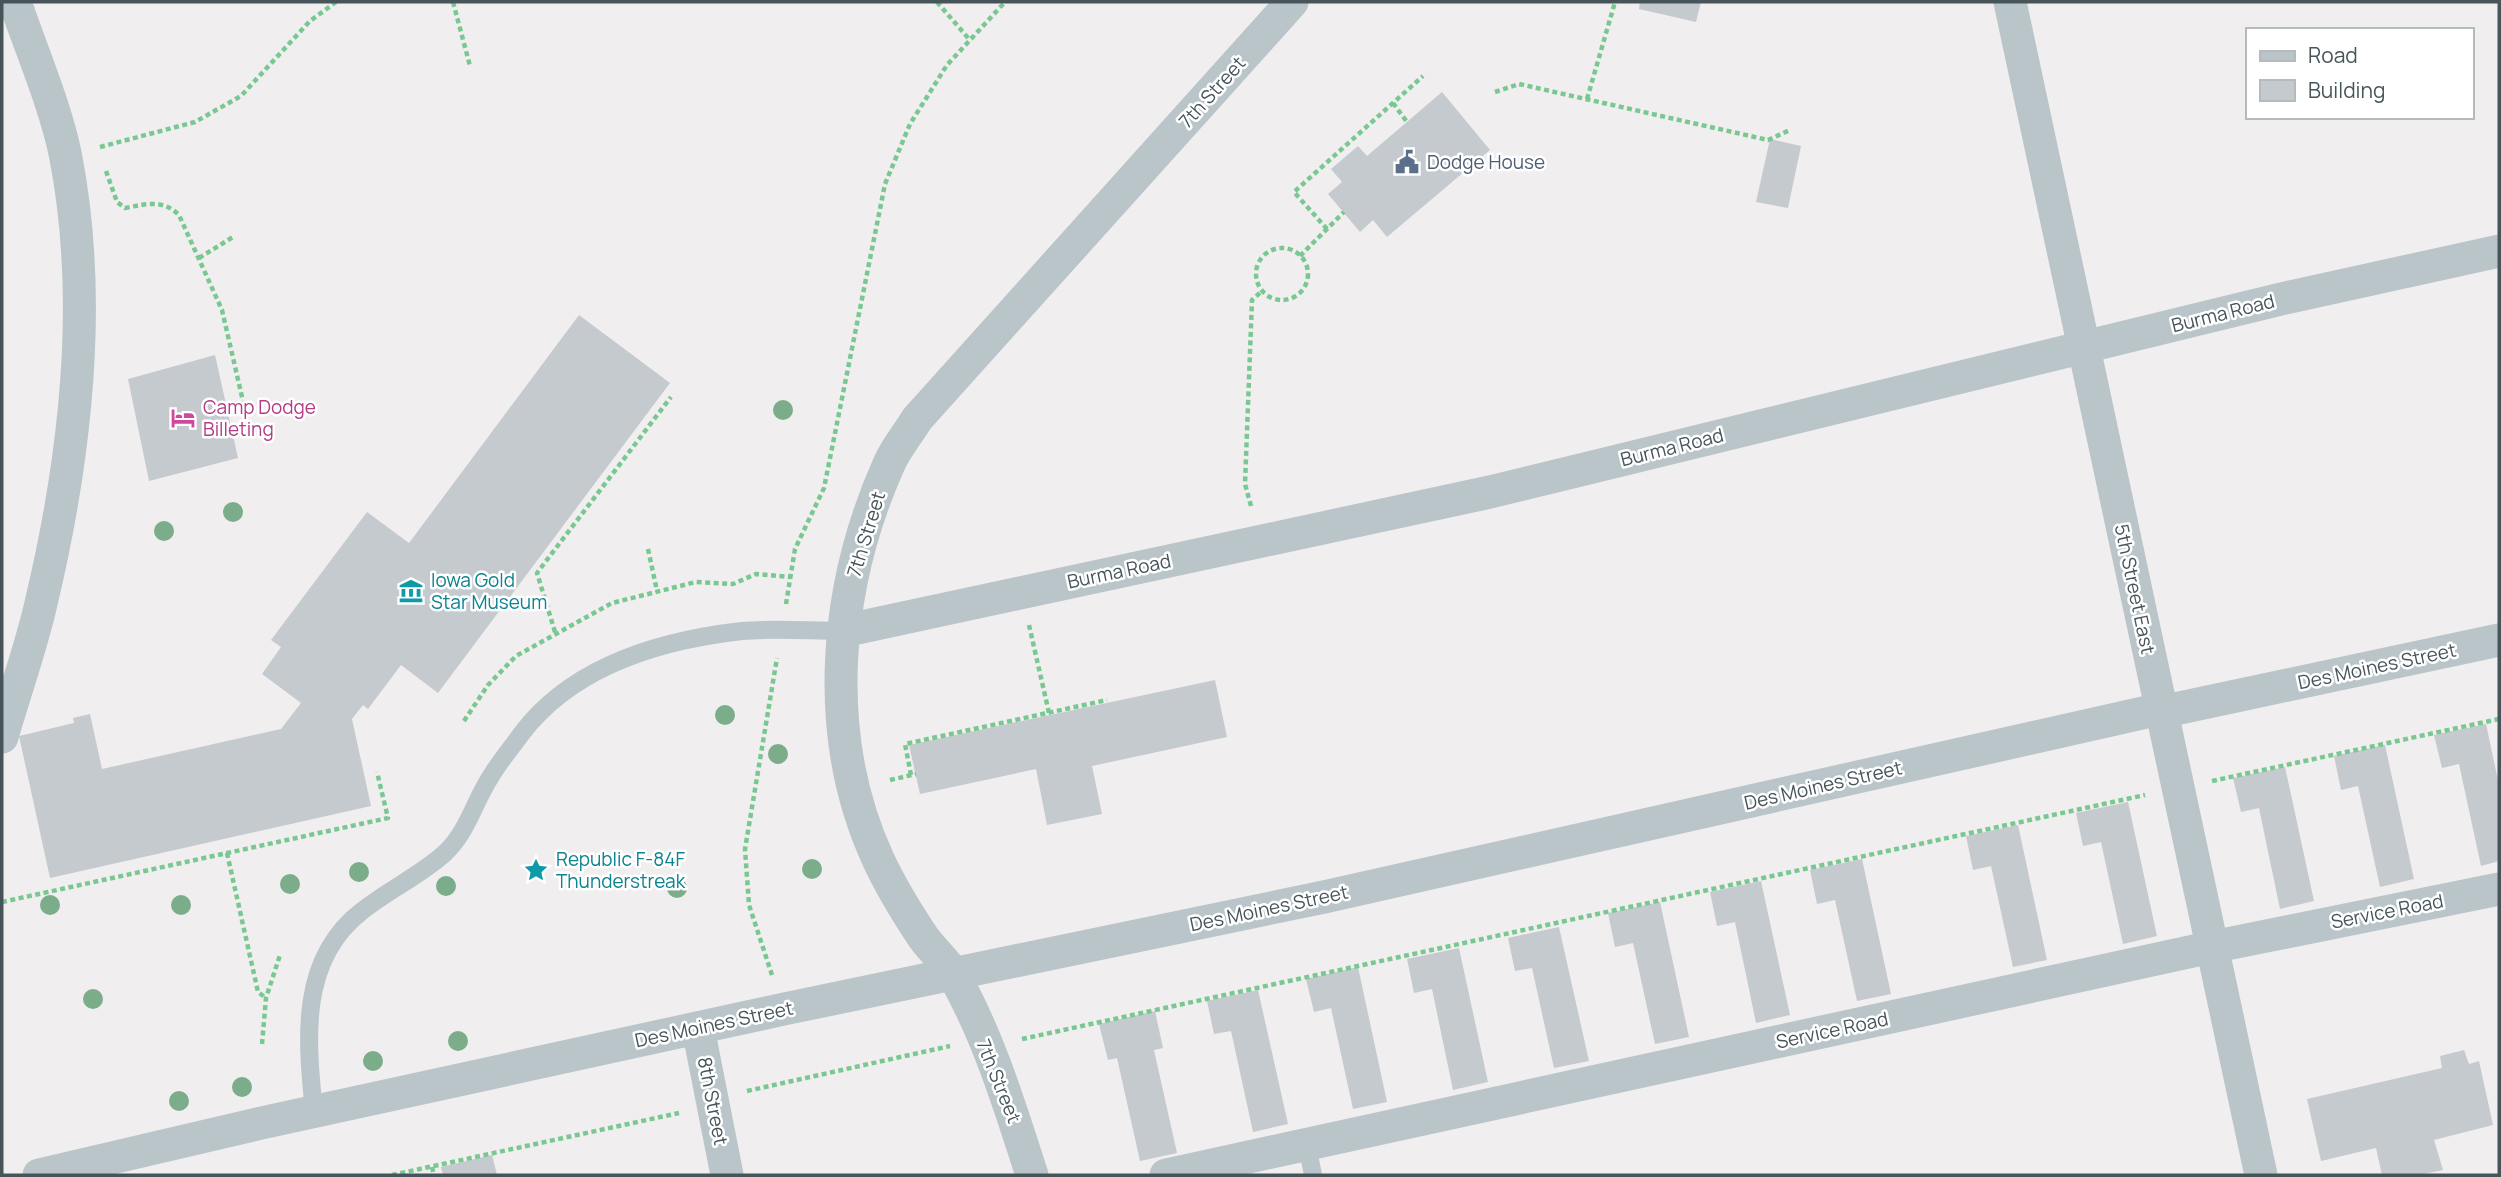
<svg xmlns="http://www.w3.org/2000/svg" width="2501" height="1177" font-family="Manrope,sans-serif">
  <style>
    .building { fill: #c5cace }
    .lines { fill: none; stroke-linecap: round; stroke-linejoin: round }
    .path { stroke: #79c892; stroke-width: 4.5; stroke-dasharray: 5 3.5; stroke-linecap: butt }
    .service { stroke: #bac5ca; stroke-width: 18 }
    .minor { stroke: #bac5ca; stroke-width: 33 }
    .tree { fill: #7cad8a }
    .labels { text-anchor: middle; stroke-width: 5; stroke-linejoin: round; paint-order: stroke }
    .street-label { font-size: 19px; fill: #47555a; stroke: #fff }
    .service-label { font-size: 19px; fill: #4e5e75; stroke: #fff; text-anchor: start }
    .hotel-label { font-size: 19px; fill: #b23c85; stroke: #fff; text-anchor: start }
    .culture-label { font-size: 19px; fill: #0d838f; stroke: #fff; text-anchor: start }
  </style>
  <rect width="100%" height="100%" fill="#f1eeef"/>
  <!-- building -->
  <g class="building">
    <path d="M1640 2H1701L1696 22 1639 9Z"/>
    <path d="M1442 92 1490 150 1387 237 1373 220 1360 232 1328 194 1342 182 1331 169 1358 146 1367 156Z"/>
    <path d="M1770 139 1801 146 1788 208 1756 202Z"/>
    <path d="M579 315 670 383 438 693 401 665 368 709 363 705 352 719 371 806 50 878 19 736 74 723 73 718 90 714 102 769 281 729 301 703 262 674 281 647 271 640 367 512 409 543Z"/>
    <path d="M215 355 238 458 149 481 128 379Z"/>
    <path d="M1215 680 1227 737 1092 766 1102 814 1047 825 1036 769 920 794 909 745Z"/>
    <path d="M2486 724 2499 785V861L2481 866 2459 764 2442 768 2434 735Z"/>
    <path d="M2385 745 2414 879 2380 887 2358 786 2341 790 2334 756Z"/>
    <path d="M2285 767 2314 901 2280 909 2259 808 2241 812 2233 778Z"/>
    <path d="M2128 802 2157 936 2123 944 2101 842 2083 846 2076 813Z"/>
    <path d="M2018 825 2047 960 2013 967 1991 866 1973 870 1966 836Z"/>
    <path d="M1862 859 1891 994 1857 1001 1835 900 1817 904 1810 870Z"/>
    <path d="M1761 881 1790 1015 1756 1023 1735 922 1717 926 1710 892Z"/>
    <path d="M1660 902 1689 1037 1655 1044 1633 943 1615 947 1608 913Z"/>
    <path d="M1559 927 1589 1061 1554 1068 1532 968 1515 971 1508 938Z"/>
    <path d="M1459 948 1488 1082 1453 1090 1432 989 1414 993 1407 959Z"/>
    <path d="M1358 967 1387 1102 1353 1109 1331 1008 1314 1012 1306 979Z"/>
    <path d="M1258 990 1288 1124 1253 1132 1231 1031 1214 1034 1207 1001Z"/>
    <path d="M1155 1011 1163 1048 1154 1050 1177 1153 1140 1161 1117 1058 1108 1060 1099 1024Z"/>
    <path d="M2464 1050 2469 1064 2479 1061 2493 1125 2434 1140 2443 1170 2419 1175H2382L2376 1148 2321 1161 2307 1099 2442 1068 2440 1056Z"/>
    <path d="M492 1155 497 1175H443L441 1167Z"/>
  </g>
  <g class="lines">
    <!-- path -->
    <g class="path">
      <path d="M453 2 470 66"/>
      <path d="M937 2 969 39"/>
      <path d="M1495 92 1519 84 1768 140 1790 130"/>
      <path d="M1587 99 1615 2"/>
      <path d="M1393 103 1407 122"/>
      <path d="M100 147 195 122 241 96 310 21 336 2"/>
      <path d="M106 171 117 202 125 208C146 204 163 199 179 215L222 310 245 410"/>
      <path d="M1327 229 1294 192 1423 76"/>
      <circle cx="1282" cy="274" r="26"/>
      <path d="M1300 256 1344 212"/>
      <path d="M199 258 233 237"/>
      <path d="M1251 506 1245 484 1252 300 1262 291"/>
      <path d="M648 549 657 591"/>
      <path d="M786 604 795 549 824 488 885 184 910 124 947 65 1005 2"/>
      <path d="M1029 625 1049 713"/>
      <path d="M555 632 537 573 671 397"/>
      <path d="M464 721 488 685 516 656 612 603 696 582 733 584 756 574 790 577"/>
      <path d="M911 775 905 744 1107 700"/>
      <path d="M890 780 916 774"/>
      <path d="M2212 781 2499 719"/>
      <path d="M227 853 258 992 266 998"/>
      <path d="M2 902 388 818 377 772"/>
      <path d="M772 975 749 905 745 849 777 658"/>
      <path d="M1022 1039 2145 795"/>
      <path d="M262 1044 266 998 280 955"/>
      <path d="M747 1091 950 1046"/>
      <path d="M432 1167 434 1175"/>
      <path d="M392 1175 679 1113"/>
    </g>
    <!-- service -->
    <g class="service">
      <path d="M314 1112C307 1041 298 960 362 911 388 890 421 875 445 853 468 831 474 802 491 776 500 761 512 747 522 733 573 666 662 640 742 631 775 628 810 631 843 631"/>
      <path d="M1307 1145 1313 1175"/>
    </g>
    <!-- minor -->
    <g class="minor">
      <path d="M2010 2 2261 1175"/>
      <path d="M843 631 1490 492 2281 299 2499 251"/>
      <path d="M2 737C15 691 32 645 42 599 76 455 94 299 65 153 55 105 31 49 15 2"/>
      <path d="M698 1028 727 1175"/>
      <path d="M39 1175 257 1124 784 1009 1324 897 2147 712H2161L2499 640"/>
      <path d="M1032 1175C1010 1107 989 1037 953 974 945 960 932 950 923 937 907 913 890 885 878 859 821 735 834 587 889 464 896 448 908 434 917 419L1292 2"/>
      <path d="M1166 1175 2212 947 2499 889"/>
    </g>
  </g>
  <!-- trees -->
  <g class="tree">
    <circle cx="783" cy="410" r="10"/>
    <circle cx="233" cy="512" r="10"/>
    <circle cx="164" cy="531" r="10"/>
    <circle cx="725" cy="715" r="10"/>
    <circle cx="778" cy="754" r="10"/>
    <circle cx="812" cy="869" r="10"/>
    <circle cx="359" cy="872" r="10"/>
    <circle cx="290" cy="884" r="10"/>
    <circle cx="446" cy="886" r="10"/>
    <circle cx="677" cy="888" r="10"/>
    <circle cx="50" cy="905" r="10"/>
    <circle cx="181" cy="905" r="10"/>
    <circle cx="93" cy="999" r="10"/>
    <circle cx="458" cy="1041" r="10"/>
    <circle cx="373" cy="1061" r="10"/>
    <circle cx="242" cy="1087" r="10"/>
    <circle cx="179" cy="1101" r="10"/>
  </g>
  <!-- icons -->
  <defs>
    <g id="civic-bare" transform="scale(1.89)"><path d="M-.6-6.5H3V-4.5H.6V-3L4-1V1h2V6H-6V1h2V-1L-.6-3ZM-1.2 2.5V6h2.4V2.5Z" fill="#5c6f8a" stroke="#fff" stroke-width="2.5" paint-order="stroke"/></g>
    <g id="hotel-bare" transform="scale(1.89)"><path d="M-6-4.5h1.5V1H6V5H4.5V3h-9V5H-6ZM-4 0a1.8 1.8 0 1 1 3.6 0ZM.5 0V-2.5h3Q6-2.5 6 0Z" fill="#d1479c" stroke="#fff" stroke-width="2.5" paint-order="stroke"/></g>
    <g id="museum-bare" transform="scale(1.89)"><path d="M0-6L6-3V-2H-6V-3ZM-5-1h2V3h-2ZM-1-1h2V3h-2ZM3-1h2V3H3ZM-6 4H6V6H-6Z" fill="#0f9aa8" stroke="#fff" stroke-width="2.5" paint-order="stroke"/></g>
    <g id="sight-bare" transform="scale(1.89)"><path d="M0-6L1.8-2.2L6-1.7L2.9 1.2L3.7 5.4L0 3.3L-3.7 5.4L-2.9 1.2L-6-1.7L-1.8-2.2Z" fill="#0f9aa8" stroke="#fff" stroke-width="2.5" paint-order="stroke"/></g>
  </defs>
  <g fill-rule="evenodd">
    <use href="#civic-bare" x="1407" y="162"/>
    <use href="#hotel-bare" x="183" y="418"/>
    <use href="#museum-bare" x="411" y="591"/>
    <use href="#sight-bare" x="536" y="870"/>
  </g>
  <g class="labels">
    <!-- street labels -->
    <g class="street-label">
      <text transform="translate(1212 92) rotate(-48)" y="7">7th Street</text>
      <text transform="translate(2223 313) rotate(-14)" y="7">Burma Road</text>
      <text transform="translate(1672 447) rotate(-14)" y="7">Burma Road</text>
      <text transform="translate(866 534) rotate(-73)" y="7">7th Street</text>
      <text transform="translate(1119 571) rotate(-12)" y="7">Burma Road</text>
      <text transform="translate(2135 589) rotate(78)" y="7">5th Street East</text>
      <text transform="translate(2377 666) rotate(-12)" y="7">Des Moines Street</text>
      <text transform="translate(1823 785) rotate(-13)" y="7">Des Moines Street</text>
      <text transform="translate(1269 908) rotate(-12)" y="7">Des Moines Street</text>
      <text transform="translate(2387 911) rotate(-11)" y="7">Service Road</text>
      <text transform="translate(714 1024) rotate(-12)" y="7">Des Moines Street</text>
      <text transform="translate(1832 1030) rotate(-12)" y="7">Service Road</text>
      <text transform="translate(999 1081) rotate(68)" y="7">7th Street</text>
      <text transform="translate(713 1101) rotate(79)" y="7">8th Street</text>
    </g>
    <!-- service labels -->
    <g class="service-label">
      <text x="1427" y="169">Dodge House</text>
    </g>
    <!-- hotel labels -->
    <g class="hotel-label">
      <text x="203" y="414">Camp Dodge<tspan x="203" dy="22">Billeting</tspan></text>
    </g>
    <!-- culture labels -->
    <g class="culture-label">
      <text x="431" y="587">Iowa Gold<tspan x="431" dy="22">Star Museum</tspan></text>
      <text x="556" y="866">Republic F-84F<tspan x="556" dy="22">Thunderstreak</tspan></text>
    </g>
  </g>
  <!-- border -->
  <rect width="2501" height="1177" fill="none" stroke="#47555a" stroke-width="7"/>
  <!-- legend -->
  <rect x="2246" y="28" width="228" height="91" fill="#ffffff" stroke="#b5bbbd" stroke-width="2"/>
  <rect x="2260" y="51" width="35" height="10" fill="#bac5ca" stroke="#b5bbbd" stroke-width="2"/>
  <text x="2308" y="63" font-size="21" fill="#47555a">Road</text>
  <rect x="2260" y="80" width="35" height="21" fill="#c5cace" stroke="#b5bbbd" stroke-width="2"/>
  <text x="2308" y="98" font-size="21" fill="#47555a">Building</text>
</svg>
